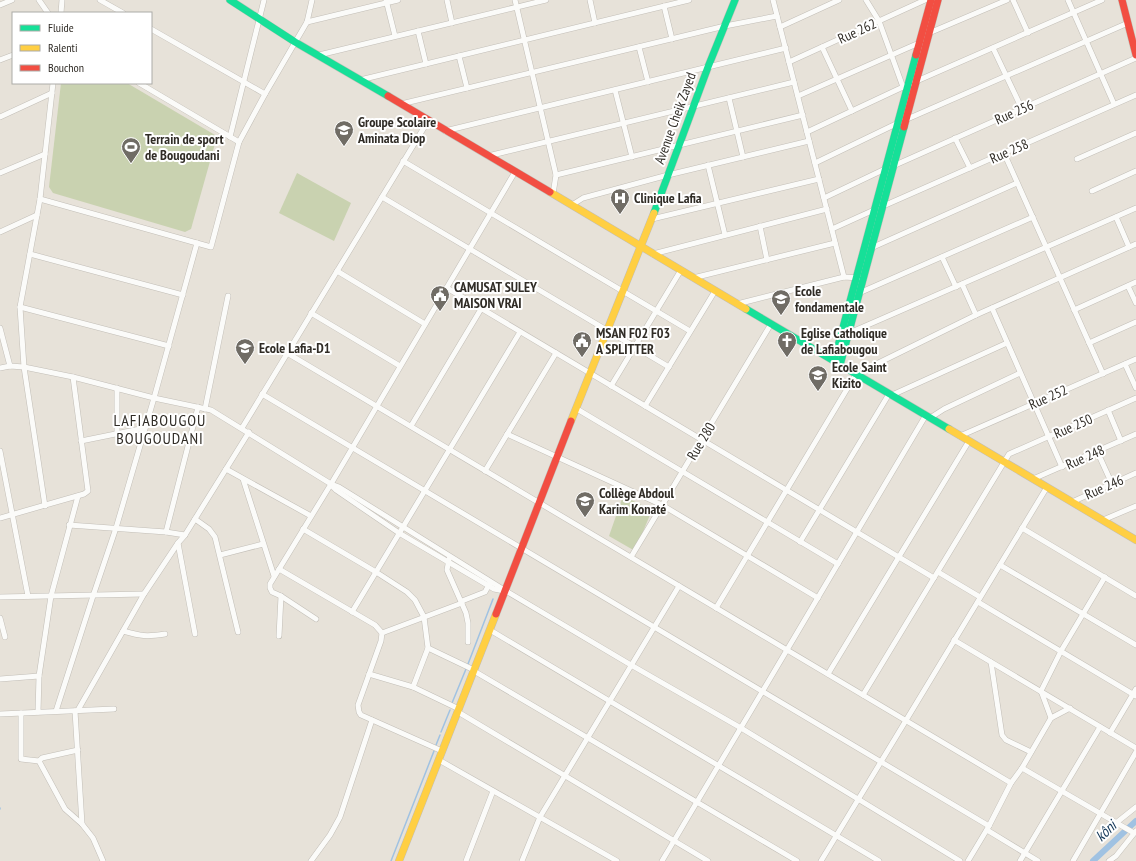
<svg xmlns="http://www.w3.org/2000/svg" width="1136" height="861" font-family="'PT Sans Narrow',sans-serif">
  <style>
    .green { fill: #c9d2b0 }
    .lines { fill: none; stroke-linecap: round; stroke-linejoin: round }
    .stream { stroke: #a0c2e2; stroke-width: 1.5 }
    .canal { stroke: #a0c2e2; stroke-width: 6 }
    .street-casing { stroke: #c2beb7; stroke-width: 6 }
    .fast-casing { stroke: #c2beb7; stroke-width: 8 }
    .slow-casing { stroke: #c2beb7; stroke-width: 8 }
    .jam-casing { stroke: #c2beb7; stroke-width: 8 }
    .street { stroke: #fbfbf9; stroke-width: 5 }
    .fast { stroke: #16e098; stroke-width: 7 }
    .slow { stroke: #ffcf43; stroke-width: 7 }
    .jam { stroke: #f24e42; stroke-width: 7 }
    .labels { text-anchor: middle; stroke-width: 4; stroke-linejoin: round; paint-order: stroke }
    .street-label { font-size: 14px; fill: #302c26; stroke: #fff }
    .poi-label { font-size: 14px; font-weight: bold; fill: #302c26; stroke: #fff; text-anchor: start }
    .water-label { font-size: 15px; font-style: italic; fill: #123657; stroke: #fff }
    .quarter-label { font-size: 16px; letter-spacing: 1px; fill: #302c26; stroke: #fff }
  </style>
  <rect width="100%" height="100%" fill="#e7e2d9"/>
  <!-- green -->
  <g class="green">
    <path d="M61 83H127L215 135 216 140 191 229 185 232 53 193 49 187Z"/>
    <path d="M297 173 351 203 334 241 279 213Z"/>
    <path d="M623 496 652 510 635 551 609 536Z"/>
  </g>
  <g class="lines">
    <!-- stream -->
    <g class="stream">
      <path d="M468 664 493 599"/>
      <path d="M452 703 466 669"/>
      <path d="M441 732 450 710"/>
      <path d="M436 745 440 735"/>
      <path d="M0 808V809"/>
      <path d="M391 861 434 751"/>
    </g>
    <!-- canal -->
    <path class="canal" d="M1093 861 1136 821"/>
    <!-- street casing -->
    <g class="street-casing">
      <g id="street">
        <path d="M39 0 48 13"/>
        <path d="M100 0 123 13"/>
        <path d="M386 0 395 36"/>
        <path d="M447 0 452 23"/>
        <path d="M515 0 556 175 553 194"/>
        <path d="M590 0 595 23"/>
        <path d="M773 0 844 277"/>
        <path d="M866 0 879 21 903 87"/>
        <path d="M1013 0 1028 33"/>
        <path d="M1068 0 1114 104"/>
        <path d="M0 5 12 0"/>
        <path d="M664 6 672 39"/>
        <path d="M61 13 62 0"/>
        <path d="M307 22 398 0"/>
        <path d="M780 27 839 0"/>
        <path d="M151 29 265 94"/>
        <path d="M418 31 426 64"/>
        <path d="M929 33 1007 0"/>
        <path d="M639 47 648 82"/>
        <path d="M822 47 852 111"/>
        <path d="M993 48 1022 109"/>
        <path d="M319 55 546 0"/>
        <path d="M459 56 467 88"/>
        <path d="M0 60 13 55"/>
        <path d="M789 62 925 0"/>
        <path d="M360 80 689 0"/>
        <path d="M139 83 239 142"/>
        <path d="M615 90 632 157"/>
        <path d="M798 96 919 43"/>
        <path d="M729 98 743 157"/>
        <path d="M401 104 725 26 777 16"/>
        <path d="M0 117 52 93"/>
        <path d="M905 120 1128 23"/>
        <path d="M445 131 786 48"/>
        <path d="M807 132 903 87 1102 0"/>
        <path d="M230 137 264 0"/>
        <path d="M955 138 970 168"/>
        <path d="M1004 153 1103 374"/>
        <path d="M488 156 794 82"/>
        <path d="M1077 159 1136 133"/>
        <path d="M403 161 690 331"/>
        <path d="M815 163 898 123"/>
        <path d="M708 165 725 235"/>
        <path d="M893 166 1136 58"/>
        <path d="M0 173 45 154"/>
        <path d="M556 175 803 115"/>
        <path d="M1092 191 1136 171"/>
        <path d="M382 197 669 367"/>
        <path d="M824 198 885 169"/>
        <path d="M40 199 211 247 239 142 265 94 307 22 312 0"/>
        <path d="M572 205 583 198 668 175 809 141"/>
        <path d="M881 207 1136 95"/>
        <path d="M1116 217 1129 247"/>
        <path d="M652 219 819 179"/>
        <path d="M760 226 767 260"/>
        <path d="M832 229 874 210"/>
        <path d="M0 232 37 215"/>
        <path d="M871 248 1017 183"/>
        <path d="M30 254 183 295"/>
        <path d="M653 254 827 209"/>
        <path d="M942 257 956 287"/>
        <path d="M337 271 425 324"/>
        <path d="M693 278 835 243"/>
        <path d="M962 284 976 315"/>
        <path d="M1128 286 1136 303"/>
        <path d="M447 288 934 578"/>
        <path d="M859 293 1033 217"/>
        <path d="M737 304 844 277 859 278"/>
        <path d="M20 307 169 346"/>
        <path d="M992 308 1062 467"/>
        <path d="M1074 310 1136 282"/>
        <path d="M311 313 400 366"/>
        <path d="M0 328 10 366"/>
        <path d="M847 334 1136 208"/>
        <path d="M1089 343 1136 322"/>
        <path d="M287 353 1011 783"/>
        <path d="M1125 364 1136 388"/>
        <path d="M0 368 10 366 24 367 73 377 154 398 211 410 331 484 339 487 506 591 631 665 741 728 960 861"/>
        <path d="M611 386 681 270"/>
        <path d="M117 388V434"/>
        <path d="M262 394 989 826"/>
        <path d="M892 395 1007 343"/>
        <path d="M645 406 715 291"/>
        <path d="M205 409 228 296"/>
        <path d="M577 409 838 564"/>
        <path d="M1108 410 1121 441"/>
        <path d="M930 418 944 409 1020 373"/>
        <path d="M411 426 481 309"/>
        <path d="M242 428 428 121"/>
        <path d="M507 434 662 505 818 598"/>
        <path d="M960 436 1136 359"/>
        <path d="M81 441 145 428"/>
        <path d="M0 451 28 596"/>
        <path d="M1097 451 1112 484"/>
        <path d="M226 469 311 516"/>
        <path d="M485 471 556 353"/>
        <path d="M243 479 274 576"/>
        <path d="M1033 479 1136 434"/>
        <path d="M331 485 336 490 399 533 489 586 494 589 504 591"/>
        <path d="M1072 502 1136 473"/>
        <path d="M45 506 24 367 20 307 40 199 53 83"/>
        <path d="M0 518 84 494 88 491 73 377"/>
        <path d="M195 519 209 529 215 537 238 632"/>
        <path d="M1103 520 1136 506"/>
        <path d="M69 525 166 532 185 535"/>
        <path d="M1022 528 1136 596"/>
        <path d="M303 529 376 572 407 592 415 600 424 617 428 648 413 687"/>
        <path d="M166 532 198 407"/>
        <path d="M800 542 889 394"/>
        <path d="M178 543 195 634"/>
        <path d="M220 555 263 544"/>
        <path d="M631 557 771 324"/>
        <path d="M449 559 447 570 466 613 468 623V642"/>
        <path d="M1000 565 1136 645"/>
        <path d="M279 569 375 625 382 633 381 641 358 705 359 712 361 715 442 751"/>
        <path d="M938 572 980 597"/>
        <path d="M0 597 144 594"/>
        <path d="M462 601 485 592 490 583"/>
        <path d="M978 602 1136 696"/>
        <path d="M716 608 856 374 976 315 1136 244"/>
        <path d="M352 612 520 332"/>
        <path d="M0 618 5 637"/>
        <path d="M316 619 281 596 272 592 270 588V584L331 484 515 172"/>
        <path d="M490 630 879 861"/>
        <path d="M123 631C141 636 146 637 165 634"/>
        <path d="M382 633 462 603"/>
        <path d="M279 636 281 596"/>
        <path d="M954 640 1136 748"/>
        <path d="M428 648 474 670"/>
        <path d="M991 662 1002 735 1006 740 1031 752"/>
        <path d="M474 671 797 861"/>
        <path d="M369 674 413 687 459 709"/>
        <path d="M828 674 969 441"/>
        <path d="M0 679 39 676"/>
        <path d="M863 695 1009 454 1136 398"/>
        <path d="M78 710 144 594 178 543 185 535 249 432"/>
        <path d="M56 711 93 596 116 528 154 398 197 243"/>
        <path d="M75 711 82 824"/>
        <path d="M38 712 39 676 51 596 78 496"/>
        <path d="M458 712 708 861"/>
        <path d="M21 713V759L39 761 65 809 82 824 93 838 103 861"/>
        <path d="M0 714 114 709"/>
        <path d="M1051 718 1041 691 1061 651 1105 577"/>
        <path d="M1110 733 1136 689"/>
        <path d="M439 760 617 861"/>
        <path d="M39 761 42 758 78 750"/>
        <path d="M1022 768 1134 833"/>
        <path d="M1116 823 1136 807"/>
        <path d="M987 830 1038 861"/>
        <path d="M311 861 330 835 340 817 372 720"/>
        <path d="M466 861 493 791"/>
        <path d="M522 861 540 817 679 586"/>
        <path d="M662 861 926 415"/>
        <path d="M821 861 1047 487"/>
        <path d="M968 861 989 826 1011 783 1022 768 1051 718 1070 708"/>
        <path d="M1020 861 1100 727"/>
        <path d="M1073 861 1136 752"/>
        <path d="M1109 861 1116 856 1136 831"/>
      </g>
    </g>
    <!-- fast casing -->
    <g class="fast-casing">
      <g id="fast">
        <path d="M230 0 295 42 388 96"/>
        <path d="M654 213 708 67 735 0"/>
        <path d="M746 309 949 429"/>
        <path d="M834 361 916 55"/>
        <path d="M840 365 904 127"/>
      </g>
    </g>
    <!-- slow casing -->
    <g class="slow-casing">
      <g id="slow">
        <path d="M550 192 746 309"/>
        <path d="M571 421 654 213"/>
        <path d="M949 429 1136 540"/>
        <path d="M399 861 496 614"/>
      </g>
    </g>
    <!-- jam casing -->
    <g class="jam-casing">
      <g id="jam">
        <path d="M1122 0 1136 55"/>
        <path d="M916 55 931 0"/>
        <path d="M388 96 550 192"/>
        <path d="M904 127 938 0"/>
        <path d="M496 614 571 421"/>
      </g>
    </g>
    <!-- street -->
    <use href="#street" class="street"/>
    <!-- fast -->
    <use href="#fast" class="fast"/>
    <!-- slow -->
    <use href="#slow" class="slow"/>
    <!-- jam -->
    <use href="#jam" class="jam"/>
  </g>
  <!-- icons -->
  <defs>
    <g id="school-pin" transform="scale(1)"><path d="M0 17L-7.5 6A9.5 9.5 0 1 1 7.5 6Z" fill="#706c65" stroke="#fff"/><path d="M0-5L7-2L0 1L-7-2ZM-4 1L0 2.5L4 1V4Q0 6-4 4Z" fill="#fff"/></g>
    <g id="stadium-pin" transform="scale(1)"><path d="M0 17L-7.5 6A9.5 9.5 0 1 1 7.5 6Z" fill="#706c65" stroke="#fff"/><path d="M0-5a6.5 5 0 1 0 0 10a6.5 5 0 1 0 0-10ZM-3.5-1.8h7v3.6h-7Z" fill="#fff"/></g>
    <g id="hospital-pin" transform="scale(1)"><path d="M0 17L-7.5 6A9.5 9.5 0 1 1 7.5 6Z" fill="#706c65" stroke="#fff"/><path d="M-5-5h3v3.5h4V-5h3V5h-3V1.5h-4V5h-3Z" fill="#fff"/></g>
    <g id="civic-pin" transform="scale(1)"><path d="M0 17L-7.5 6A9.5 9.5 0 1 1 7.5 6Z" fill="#706c65" stroke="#fff"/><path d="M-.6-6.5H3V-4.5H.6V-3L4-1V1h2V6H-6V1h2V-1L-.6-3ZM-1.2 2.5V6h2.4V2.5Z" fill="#fff"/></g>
    <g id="church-pin" transform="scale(1)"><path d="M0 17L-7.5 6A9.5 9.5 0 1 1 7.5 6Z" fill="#706c65" stroke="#fff"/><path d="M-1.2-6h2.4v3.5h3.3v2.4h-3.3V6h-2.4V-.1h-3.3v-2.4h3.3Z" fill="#fff"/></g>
  </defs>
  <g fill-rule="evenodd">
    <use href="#school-pin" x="344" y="130"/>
    <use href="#stadium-pin" x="131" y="147"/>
    <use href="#hospital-pin" x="620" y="198"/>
    <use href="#civic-pin" x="440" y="295"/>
    <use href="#school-pin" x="781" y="299"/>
    <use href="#civic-pin" x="582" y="341"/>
    <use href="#church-pin" x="787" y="341"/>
    <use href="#school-pin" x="245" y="348"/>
    <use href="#school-pin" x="818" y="375"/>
    <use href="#school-pin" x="585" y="501"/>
  </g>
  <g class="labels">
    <!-- street labels -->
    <g class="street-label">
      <text transform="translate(857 31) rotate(-25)" y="5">Rue 262</text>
      <text transform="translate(1014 112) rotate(-24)" y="5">Rue 256</text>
      <text transform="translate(675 118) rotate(-70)" y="5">Avenue Cheik Zayed</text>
      <text transform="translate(1009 151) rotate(-24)" y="5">Rue 258</text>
      <text transform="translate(1048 397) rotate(-24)" y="5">Rue 252</text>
      <text transform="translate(1073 426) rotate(-24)" y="5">Rue 250</text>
      <text transform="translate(701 441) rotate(-59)" y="5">Rue 280</text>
      <text transform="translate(1085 457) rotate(-24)" y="5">Rue 248</text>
      <text transform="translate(1104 487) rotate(-24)" y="5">Rue 246</text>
    </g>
    <!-- poi labels -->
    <g class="poi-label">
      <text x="358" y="127">Groupe Scolaire<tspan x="358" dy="16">Aminata Diop</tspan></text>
      <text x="145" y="144">Terrain de sport<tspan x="145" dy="16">de Bougoudani</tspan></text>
      <text x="634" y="203">Clinique Lafia</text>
      <text x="454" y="292">CAMUSAT SULEY<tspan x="454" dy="16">MAISON VRAI</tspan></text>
      <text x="795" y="296">Ecole<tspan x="795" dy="16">fondamentale</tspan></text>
      <text x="596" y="338">MSAN F02 F03<tspan x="596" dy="16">A SPLITTER</tspan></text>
      <text x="801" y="338">Eglise Catholique<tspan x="801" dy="16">de Lafiabougou</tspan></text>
      <text x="259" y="353">Ecole Lafia-D1</text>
      <text x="832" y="372">Ecole Saint<tspan x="832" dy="16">Kizito</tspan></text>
      <text x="599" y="498">Collège Abdoul<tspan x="599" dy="16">Karim Konaté</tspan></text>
    </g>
    <!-- water labels -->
    <g class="water-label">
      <text transform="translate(1106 831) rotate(-43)" y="5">kôni</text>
    </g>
    <!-- quarter labels -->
    <g class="quarter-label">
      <text x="160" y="426">LAFIABOUGOU<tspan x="160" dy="18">BOUGOUDANI</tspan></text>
    </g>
  </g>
  <!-- legend -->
  <rect x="12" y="12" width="140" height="72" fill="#ffffff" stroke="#acaba8"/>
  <rect x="20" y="25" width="20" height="6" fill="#16e098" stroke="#acaba8"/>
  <text x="48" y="32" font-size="12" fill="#302c26">Fluide</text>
  <rect x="20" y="45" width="20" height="6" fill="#ffcf43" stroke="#acaba8"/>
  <text x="48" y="52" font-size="12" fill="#302c26">Ralenti</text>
  <rect x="20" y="65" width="20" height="6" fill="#f24e42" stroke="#acaba8"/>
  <text x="48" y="72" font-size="12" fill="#302c26">Bouchon</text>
</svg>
